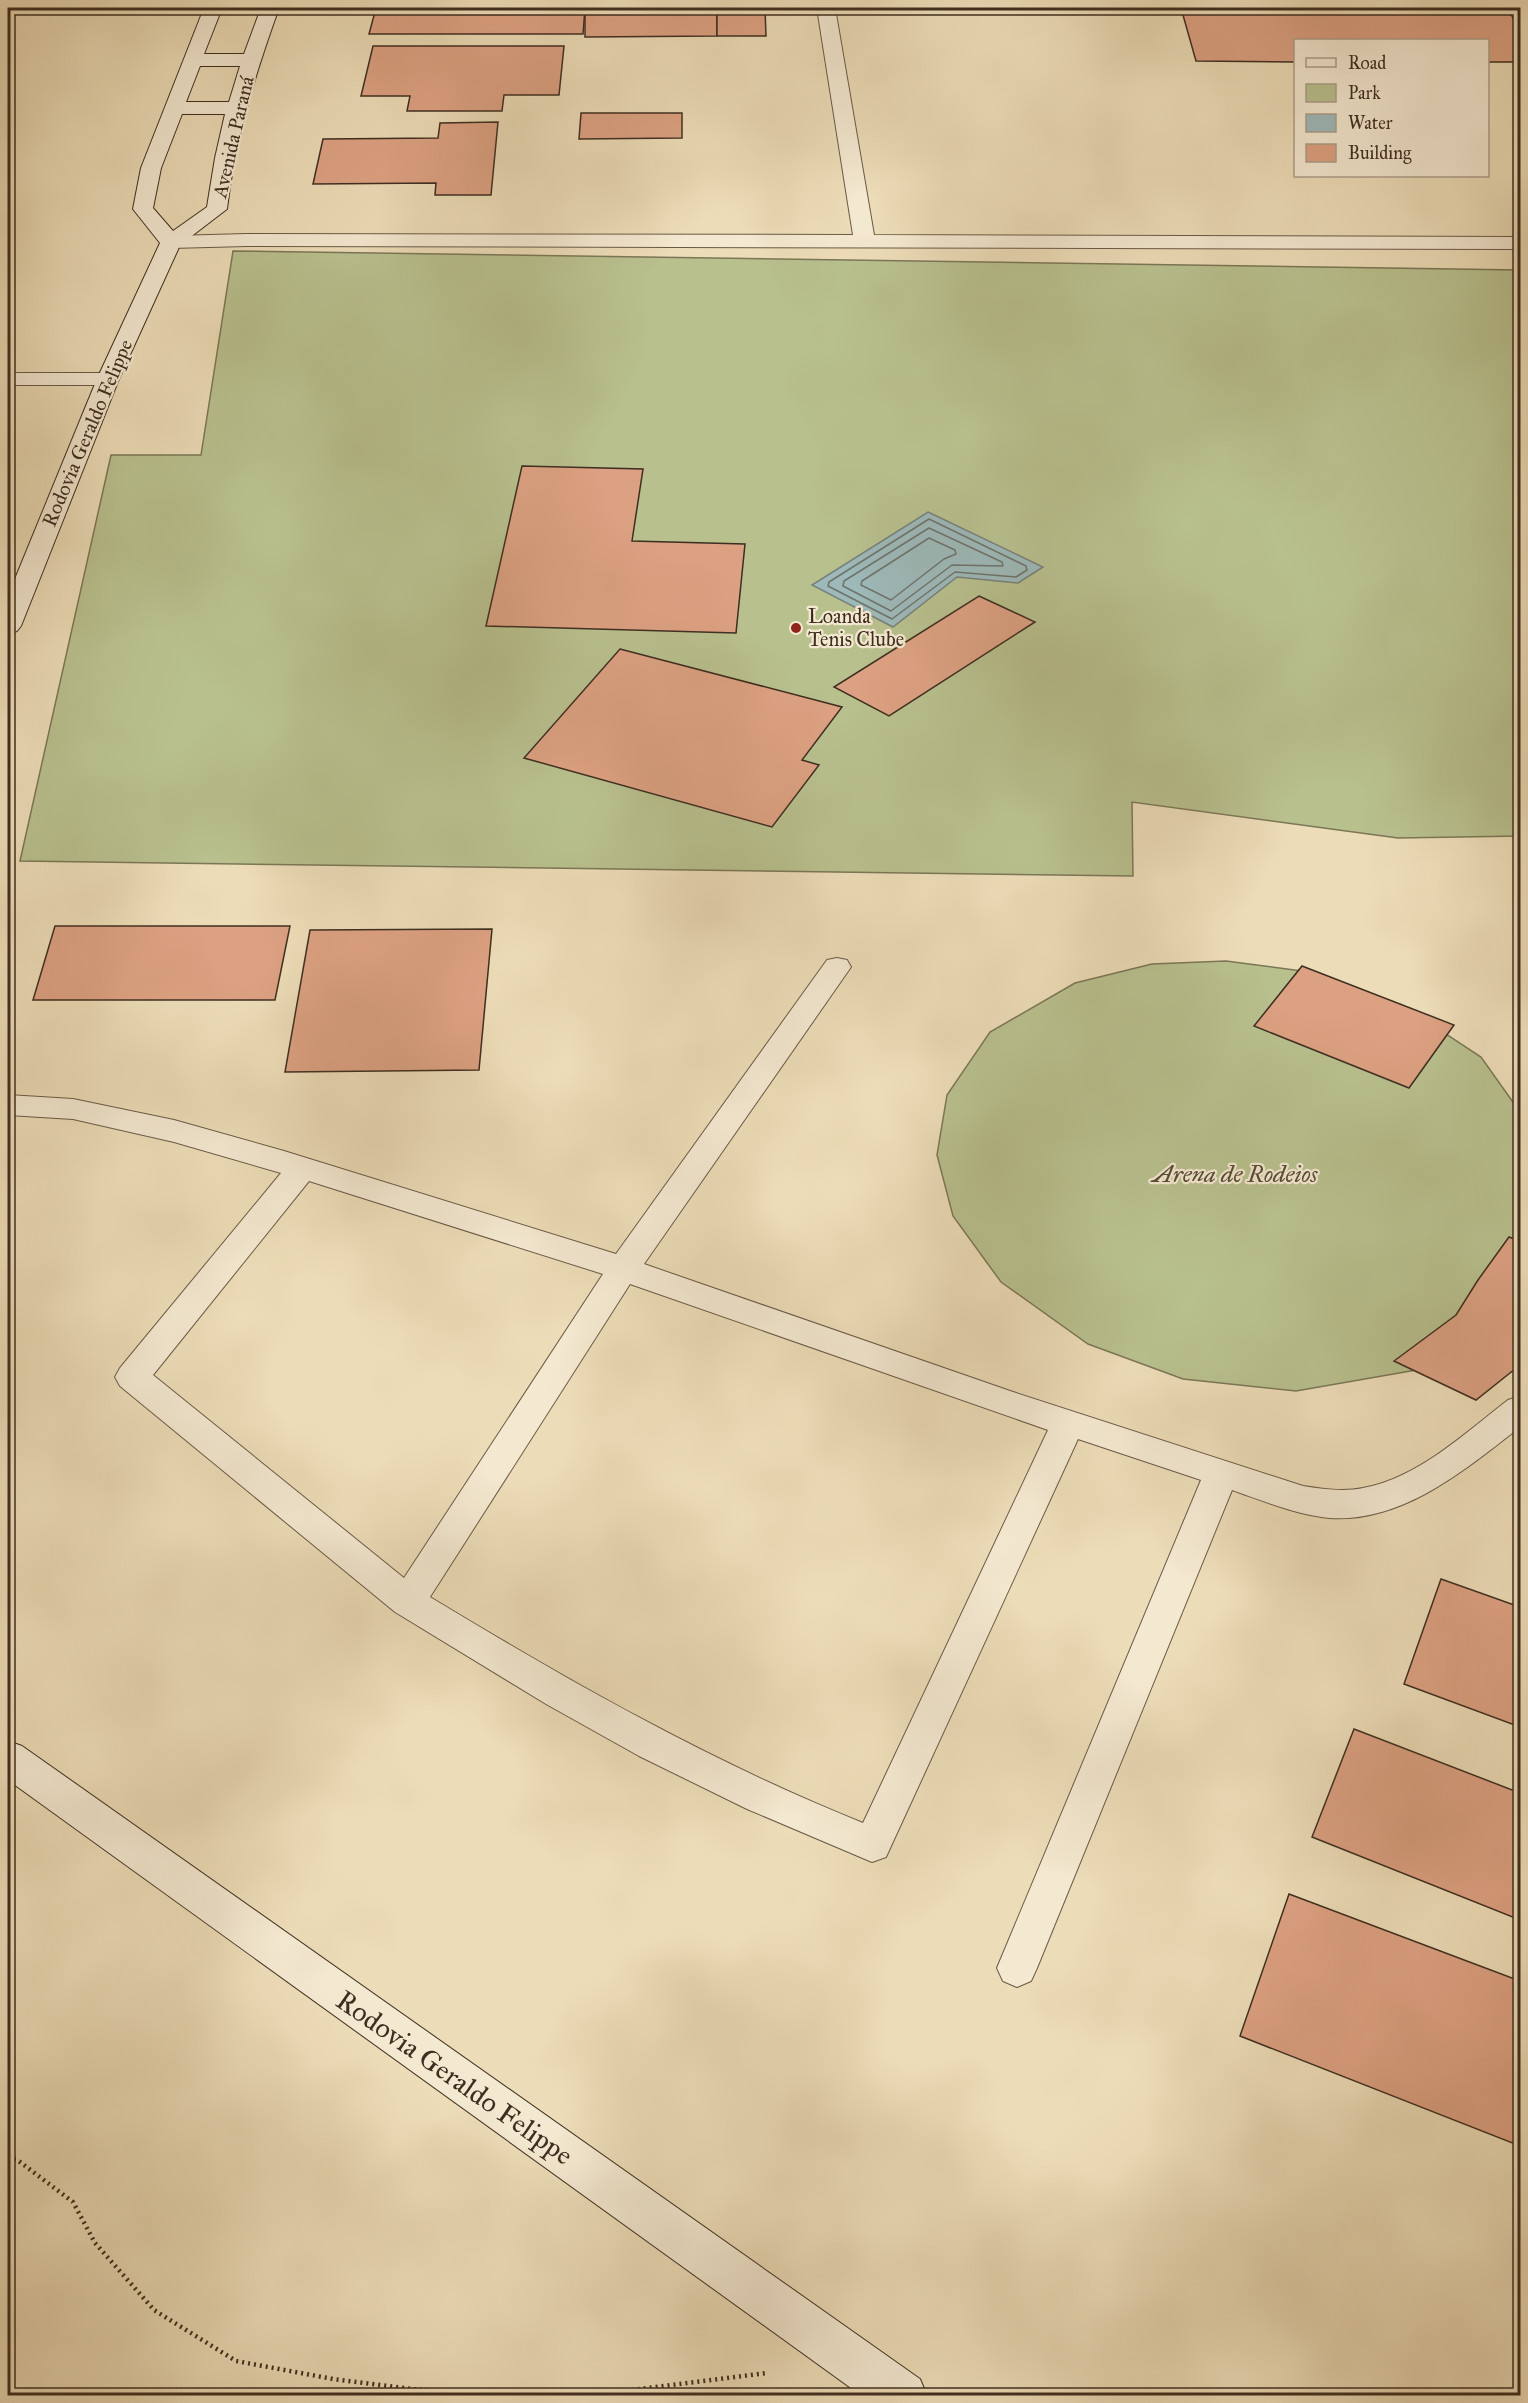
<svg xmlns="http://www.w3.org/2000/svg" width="1528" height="2403" font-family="'IM FELL Great Primer',serif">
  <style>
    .green { fill: #b8c08e; stroke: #7b7757; stroke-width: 1.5 }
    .water { fill: #9db9b9; stroke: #77817c; stroke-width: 1.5 }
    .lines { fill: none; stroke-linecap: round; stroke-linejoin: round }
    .shore { stroke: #6e746c; stroke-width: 1.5 }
    .building { fill: #dca182; stroke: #3e2e20; stroke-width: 1.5 }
    .service-casing { stroke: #6a5a46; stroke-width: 2 }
    .minor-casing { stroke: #6a5a46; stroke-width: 2 }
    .secondary-casing { stroke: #3e2e20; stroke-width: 2 }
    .path { stroke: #3e2e20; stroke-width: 4.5; stroke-dasharray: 2 4; stroke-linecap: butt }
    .service { fill: #f3e8d0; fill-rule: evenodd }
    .minor { fill: #f3e8d0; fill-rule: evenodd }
    .secondary { fill: #f3e8d0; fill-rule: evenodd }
    .poi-dot { fill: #8f2418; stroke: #f3e8d0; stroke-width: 2 }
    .labels { text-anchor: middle; stroke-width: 4.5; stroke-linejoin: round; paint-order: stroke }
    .far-street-label { font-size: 20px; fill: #3e2e20; stroke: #f3e8d0 }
    .far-poi-label { font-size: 20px; fill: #3e2e20; stroke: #f3e8d0; text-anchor: start }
    .park-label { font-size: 24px; font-style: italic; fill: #564b36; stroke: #f3e8d0 }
    .near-street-label { font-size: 28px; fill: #3e2e20; stroke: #f3e8d0 }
  </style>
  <rect width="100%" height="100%" fill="#ecdcb7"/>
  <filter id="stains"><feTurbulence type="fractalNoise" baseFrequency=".00333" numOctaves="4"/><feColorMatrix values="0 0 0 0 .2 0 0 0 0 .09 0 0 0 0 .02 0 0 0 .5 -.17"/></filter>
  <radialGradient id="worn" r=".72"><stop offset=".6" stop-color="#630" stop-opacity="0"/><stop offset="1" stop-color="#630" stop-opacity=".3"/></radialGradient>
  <!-- green -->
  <g class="green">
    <path d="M233 251 1520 270V836L1398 838 1132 802 1133 876 20 861 111 455H201Z"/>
    <path d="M1226 961 1302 971 1402 1005 1481 1057 1520 1112V1291L1509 1316 1422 1369 1296 1391 1183 1379 1088 1344 1001 1282 953 1216 937 1155 947 1095 990 1032 1075 983 1152 964Z"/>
  </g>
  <!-- water -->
  <path class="water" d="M928 512 1043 567 1018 583 957 577 893 627 812 585Z"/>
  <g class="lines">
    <!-- shore -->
    <g class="shore">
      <path d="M929 519 1026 566 1027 570 1016 577 955 572 892 619 828 586 829 582Z"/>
      <path d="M929 528 1002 562 1003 566 952 565 891 611 843 586 844 581Z"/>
      <path d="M929 538 955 550 956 554 944 559 891 600 861 585 862 581Z"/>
    </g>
  </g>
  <!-- building -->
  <g class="building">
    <path d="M84 8H159L158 10 82 12Z"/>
    <path d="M376 8H585L583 34H369Z"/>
    <path d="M585 8H717V36L585 37Z"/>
    <path d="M717 8H765L766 36H717Z"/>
    <path d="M1181 8H1508L1520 32V62H1488V40H1296V62L1196 61Z"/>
    <path d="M373 46H564L559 95H504L502 111H407L410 96H361Z"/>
    <path d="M581 113H682V138L579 139Z"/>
    <path d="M498 122 491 195H435L436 183 313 184 323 139 438 138 440 123Z"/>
    <path d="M522 466 643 469 632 541 745 544 736 633 486 626Z"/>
    <path d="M979 596 1035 622 889 716 834 687Z"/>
    <path d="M620 649 842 707 802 760 819 765 772 827 524 758Z"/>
    <path d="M55 926H290L275 1000H33Z"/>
    <path d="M492 929 479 1070 285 1072 310 930Z"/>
    <path d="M1302 966 1454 1025 1409 1088 1254 1026Z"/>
    <path d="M1509 1237 1520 1241V1365L1476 1400 1394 1361 1456 1315 1478 1280Z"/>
    <path d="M1441 1579 1520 1607V1727L1404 1684Z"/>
    <path d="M1354 1729 1520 1793V1920L1312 1837Z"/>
    <path d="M1289 1894 1520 1981V2146L1240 2036Z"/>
  </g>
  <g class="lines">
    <!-- service casing -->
    <g class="service-casing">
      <g id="service">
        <path d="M8 373H108L116 374 119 379 116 384 108 385H8Z"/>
        <path d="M837 958 847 960 851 967 644 1264 1013 1392 1303 1486C1323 1489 1343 1492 1363 1488 1418 1478 1465 1433 1508 1400L1520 1396V1427C1466 1469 1403 1523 1329 1518 1296 1515 1264 1501 1232 1490L1037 1968 1031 1981 1017 1987 1003 1981 997 1968 1201 1480 1078 1439 886 1857 872 1862 747 1809 639 1756 546 1704 395 1612 120 1386 115 1377 120 1368 281 1173 174 1142 73 1119 8 1115V1095L73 1099 174 1120 284 1151 616 1254 827 960ZM309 1181 603 1274 404 1578 153 1375ZM630 1284 1048 1430 863 1823C709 1761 572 1683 430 1597Z"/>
      </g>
    </g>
    <!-- minor casing -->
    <g class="minor-casing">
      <path id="minor" d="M817 8H835L874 235 1520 237V249L247 246 171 248 164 246 161 242 164 238 171 236 247 234 853 235Z"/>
    </g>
    <!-- secondary casing -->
    <g class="secondary-casing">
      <g id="secondary">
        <path d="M204 8H222L204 54H244L261 8H279C255 75 235 138 227 209L180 245 119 379 21 626 17 631 8 634V596L97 379 160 243 133 209 141 168ZM200 66H240L229 102H186ZM182 114H225L215 158 207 207 173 231 153 208 161 168Z"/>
        <path d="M8 1741 22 1746 920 2379 927 2396H862L8 1780Z"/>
      </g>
    </g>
    <!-- path -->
    <g class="path">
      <path d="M8 2159H16L73 2202 95 2243 154 2310 236 2361 333 2379 412 2389 518 2396"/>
      <path d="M524 2396 631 2390 767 2373"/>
    </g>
    <!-- service -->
    <use href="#service" class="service"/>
    <!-- minor -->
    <use href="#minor" class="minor"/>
    <!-- secondary -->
    <use href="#secondary" class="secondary"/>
  </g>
  <!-- markers -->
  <circle class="poi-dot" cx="796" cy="628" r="6"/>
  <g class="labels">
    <!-- far-street labels -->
    <g class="far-street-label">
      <text transform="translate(233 137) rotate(-77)" y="7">Avenida Paraná</text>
      <text transform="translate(87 433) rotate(-67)" y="7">Rodovia Geraldo Felippe</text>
    </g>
    <!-- far-poi labels -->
    <g class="far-poi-label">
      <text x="808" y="623">Loanda<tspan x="808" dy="23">Tenis Clube</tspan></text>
    </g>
    <!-- park labels -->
    <g class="park-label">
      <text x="1235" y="1182">Arena de Rodeios</text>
    </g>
    <!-- near-street labels -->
    <g class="near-street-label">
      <text transform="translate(455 2077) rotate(35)" y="10">Rodovia Geraldo Felippe</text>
    </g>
  </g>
  <!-- margin -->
  <rect width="1528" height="2403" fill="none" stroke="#ecdcb7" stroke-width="30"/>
  <rect x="9" y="9" width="1510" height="2385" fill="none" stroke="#3e2e20" stroke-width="3"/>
  <rect x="15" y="15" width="1498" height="2373" fill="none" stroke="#3e2e20" stroke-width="1.5"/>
  <!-- legend -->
  <rect x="1294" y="39" width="195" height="138" fill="#f3e8d0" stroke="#ab9e8a" stroke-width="1.5"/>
  <rect x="1306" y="58" width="30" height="9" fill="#f3e8d0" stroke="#ab9e8a" stroke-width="1.5"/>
  <text x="1348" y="69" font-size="18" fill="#3e2e20">Road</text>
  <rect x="1306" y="84" width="30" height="18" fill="#b8c08e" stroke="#ab9e8a" stroke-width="1.5"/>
  <text x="1348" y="99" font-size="18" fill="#3e2e20">Park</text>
  <rect x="1306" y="114" width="30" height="18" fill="#9db9b9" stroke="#ab9e8a" stroke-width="1.5"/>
  <text x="1348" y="129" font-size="18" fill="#3e2e20">Water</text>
  <rect x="1306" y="144" width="30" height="18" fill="#dca182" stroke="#ab9e8a" stroke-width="1.5"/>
  <text x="1348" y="159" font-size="18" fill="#3e2e20">Building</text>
  <rect width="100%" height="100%" filter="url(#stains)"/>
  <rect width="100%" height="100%" fill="url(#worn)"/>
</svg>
